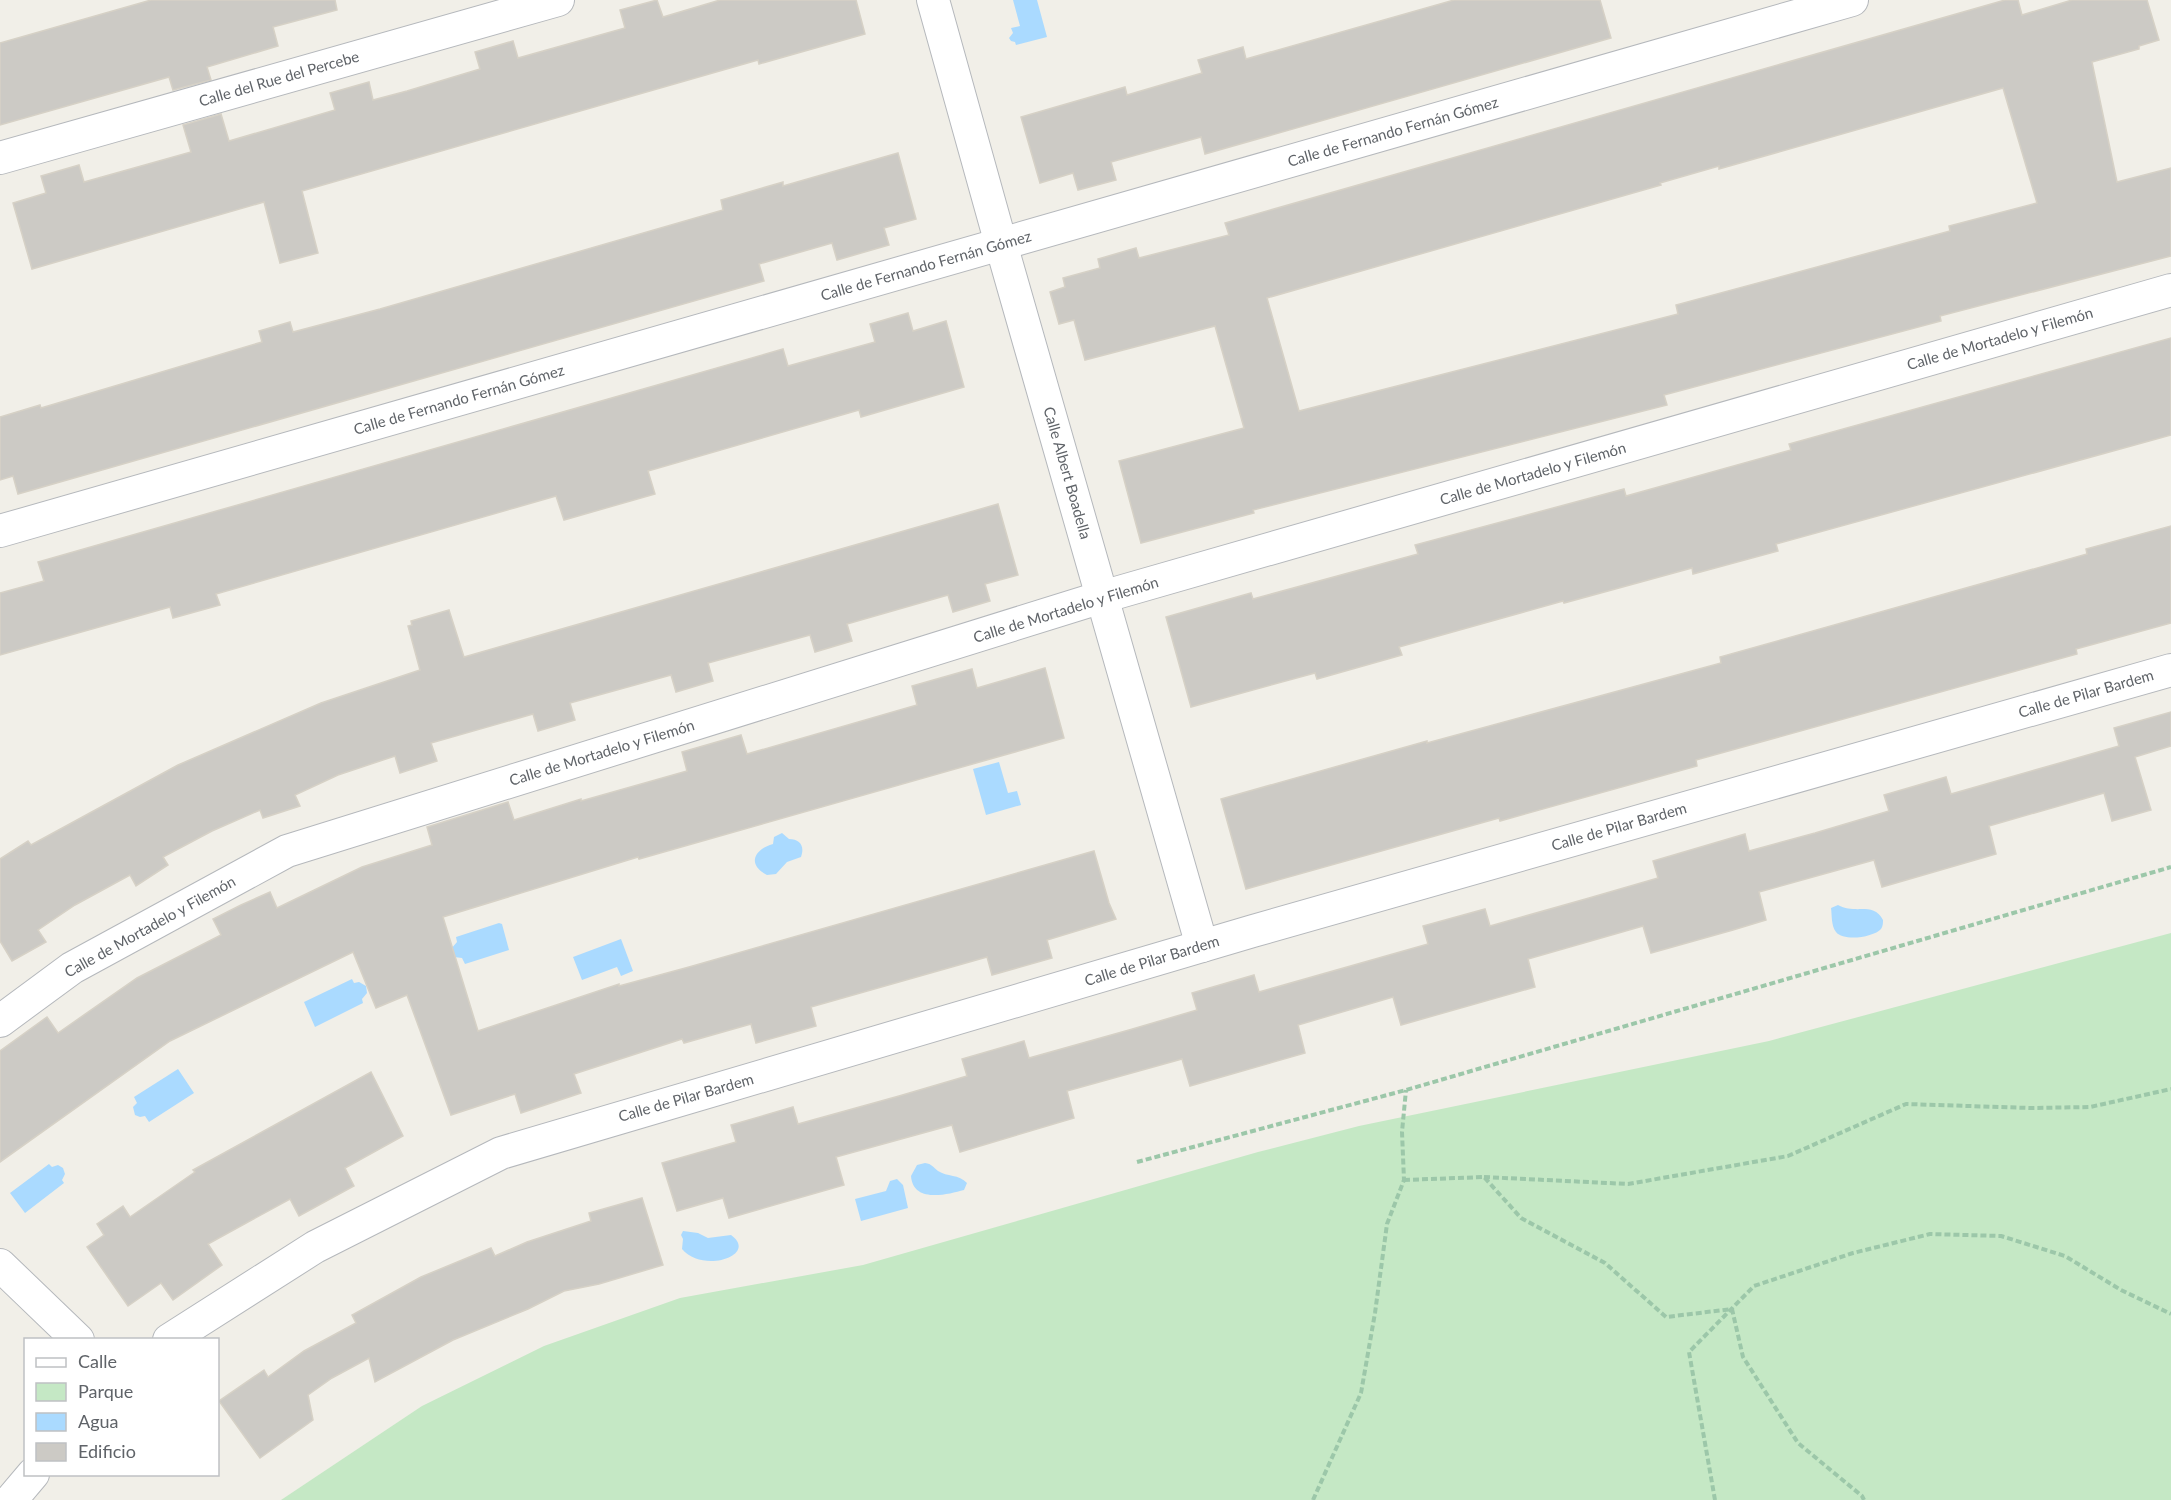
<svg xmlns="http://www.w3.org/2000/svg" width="2171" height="1500" font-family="Lato,sans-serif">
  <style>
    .green { fill: #c5e8c5 }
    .water { fill: #aadaff }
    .building { fill: #cccac5; stroke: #d6d1c6; stroke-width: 1.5; fill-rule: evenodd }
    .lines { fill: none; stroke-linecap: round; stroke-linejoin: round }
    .street-casing { stroke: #b5b8bc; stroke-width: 34 }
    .path { stroke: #9cc7a9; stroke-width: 4; stroke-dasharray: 6 3; stroke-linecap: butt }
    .street { stroke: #fff; stroke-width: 32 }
    .labels { text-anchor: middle; stroke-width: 5; stroke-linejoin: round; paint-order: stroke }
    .street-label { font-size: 15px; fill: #5f6368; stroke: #fff }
  </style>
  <rect width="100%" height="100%" fill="#f1efe8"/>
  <!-- green -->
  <path class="green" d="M2171 933V1500H281L422 1406 544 1346 680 1298 863 1265 1258 1152 1359 1126 1769 1041Z"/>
  <!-- water -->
  <g class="water">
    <path d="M1013 0H1037L1047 37 1016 45 1015 42 1011 41 1009 38 1013 33 1011 28 1020 26Z"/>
    <path d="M999 762 1008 793 1017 791 1021 805 986 815 973 769Z"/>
    <path d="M782 833 789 839C800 839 805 846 801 857L787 862 776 874 767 875C746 864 755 849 773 844L774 837Z"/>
    <path d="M1838 905C1856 915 1873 901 1883 920 1883 923 1883 926 1881 929 1874 937 1844 942 1836 932 1831 926 1832 915 1831 908Z"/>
    <path d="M499 923 502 924 509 950 465 964 462 958 454 957 451 949 457 942 456 937Z"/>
    <path d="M621 939 633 971 621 976 617 967 582 980 573 957Z"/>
    <path d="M352 979 354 983 359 982 366 986 367 993 362 999 363 1003 315 1027 304 1002Z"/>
    <path d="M178 1069 194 1093 149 1122 145 1116 140 1117 135 1115 133 1107 137 1103 134 1097Z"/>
    <path d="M925 1163C932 1164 933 1167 938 1171 947 1177 959 1174 967 1183L964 1190C946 1195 913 1203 911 1176L917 1165Z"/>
    <path d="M49 1164 52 1167 58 1165 63 1168 65 1174 62 1180 64 1183 25 1213 10 1193Z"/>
    <path d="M897 1179 903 1185 908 1208 861 1221 855 1199 886 1191 890 1181Z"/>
    <path d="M683 1231 698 1233 708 1238 731 1235C759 1255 703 1274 682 1249L683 1239 681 1235Z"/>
  </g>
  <!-- building -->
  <g class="building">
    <path d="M151 0H335L337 10 273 27 278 46 207 67 211 80 173 90 169 77 0 125V43Z"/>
    <path d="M657 0 663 17 720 0H856L865 34 759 64 758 60 302 191 318 253 280 263 264 202 32 269 13 203 46 193 41 176 79 165 84 182 191 152 183 125 221 114 229 141 335 110 330 93 369 82 373 100 407 91 480 69 475 52 513 41 518 58 625 28 620 10Z"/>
    <path d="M1454 0H1600L1611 38 1205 154 1201 137 1111 162 1116 180 1078 190 1073 173 1040 183 1021 117 1125 87 1127 95 1202 73 1198 60 1243 47 1246 59Z"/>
    <path d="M2005 0H2018L2022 15 2072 0H2147L2159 40 2139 46V49L2092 62 2117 182 2171 168V256L1940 316 1941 321 1664 395 1667 405 1253 510 1254 513 1141 543 1119 461 1244 428 1215 326 1085 360 1074 320 1059 324 1050 292 1065 287 1063 278 1100 268 1098 259 1136 248 1139 258 1229 235 1225 223ZM2003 88 2037 203 1949 226 1950 231 1676 305 1678 314 1299 411 1267 298 1661 185 1660 183 1719 166V169Z"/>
    <path d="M898 153 916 219 884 228 889 245 837 260 832 243 759 264 764 281 18 494 13 476 0 480V417L40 405 41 408 262 342 259 331 290 322 293 332 380 309 723 210 721 200 783 182V186Z"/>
    <path d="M908 313 913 331 946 321 964 387 861 417 859 410 648 471 655 494 564 520 556 496 216 594 220 605 173 618 170 607 0 655V593L44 581 38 562 783 349 788 366 875 342 870 324Z"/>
    <path d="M2171 338V435L1776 544 1778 551 1693 574 1692 568 1564 603 1563 601 1399 647 1402 655 1317 679 1315 673 1191 707 1166 617 1251 593 1253 599 1418 554 1415 545 1624 489 1626 496 1791 450 1789 444Z"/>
    <path d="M998 504 1018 575 985 584 990 601 953 612 948 595 847 624 852 641 815 652 810 635 708 663 713 681 676 692 671 675 570 703 575 720 538 731 533 714 431 743 437 761 400 773 395 756 338 775 295 795 300 806 263 818 260 810 212 831 163 857 168 865 136 886 130 875 75 905 38 930 46 942 12 961 0 941V859L28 841 31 845 178 765 321 703 420 670 408 626 412 625 411 621 449 610 464 657Z"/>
    <path d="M2171 526V623L2076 649 2077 654 1696 760 1697 766 1500 821 1499 818 1246 889 1221 799 1427 741V743L1721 663 1720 657 2087 554 2086 549Z"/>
    <path d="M1045 668 1064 738 639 859 638 857 443 917 478 1031 619 984V986L689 967 1094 851 1109 903 1116 919 1047 940 1052 958 992 975 987 957 811 1007 816 1026 756 1043 751 1024 684 1043 682 1039 574 1074 581 1093 521 1113 515 1094 451 1115 407 995 376 1008 353 952 170 1041 0 1162V1051L47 1017 58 1033 137 978 221 935 213 919 241 905 270 892 277 908 362 867 432 845 427 827 508 802 514 820 581 799V801L687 771 682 752 741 735 747 754 917 705 912 686 972 669 977 688Z"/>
    <path d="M2171 712V746L2135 757 2151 810 2112 821 2104 793 1989 826 1996 854 1882 887 1874 860 1759 892 1766 920 1733 930 1651 953 1643 926 1528 959 1535 987 1401 1025 1393 997 1298 1025 1305 1053 1190 1086 1182 1059 1067 1091 1074 1118 960 1152 952 1125 836 1157 844 1185 729 1218 723 1198 677 1211 662 1163 736 1142 731 1125 793 1107 798 1124 899 1096 967 1076 962 1059 1024 1041 1029 1058 1129 1030 1197 1010 1192 993 1254 975 1259 992 1428 944 1423 926 1485 909 1490 926 1589 898 1658 878 1653 861 1745 834 1749 851 1815 833 1889 811 1884 795 1946 777 1951 794 2119 746 2114 728Z"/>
    <path d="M371 1072 403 1136 345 1168 354 1186 299 1216 290 1199 208 1244 222 1265 173 1300 161 1283 128 1306 87 1247 104 1235 97 1224 123 1206 130 1217 195 1172 193 1170Z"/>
    <path d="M642 1198 663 1265 599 1284 564 1291 528 1309 453 1340 375 1382 369 1358 332 1378 308 1395 313 1420 260 1458 219 1401 264 1370 268 1377 304 1351 356 1323 352 1315 421 1277 491 1248 495 1256 527 1242 591 1221 589 1213Z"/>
  </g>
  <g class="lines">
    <!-- street casing -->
    <g class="street-casing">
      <g id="street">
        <path d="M933 0 1001 244 1202 946"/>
        <path d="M0 158 558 0"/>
        <path d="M0 531 1852 0"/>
        <path d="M0 1021 72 968 287 851 1102 597 2171 290"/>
        <path d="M0 1265 78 1340"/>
        <path d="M169 1340 315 1247 501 1153 1253 931 2171 670"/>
        <path d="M11 1500 33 1474"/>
      </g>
    </g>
    <!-- path -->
    <g class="path">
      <path d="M1137 1162 1406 1090 2171 867"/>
      <path d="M1484 1177 1628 1184 1788 1156 1906 1104 2031 1108 2090 1107 2171 1089"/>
      <path d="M1404 1180 1484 1177 1521 1218 1605 1263 1666 1317 1732 1309 1743 1357 1798 1443 1862 1496 1864 1500"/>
      <path d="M1313 1500 1361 1393 1375 1313 1387 1224 1404 1180 1402 1132 1406 1090"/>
      <path d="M1715 1500 1689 1352 1754 1286 1853 1253 1930 1234 2001 1236 2065 1256 2121 1290 2171 1314"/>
    </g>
    <!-- street -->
    <use href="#street" class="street"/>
  </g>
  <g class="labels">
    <!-- street labels -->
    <g class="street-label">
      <text transform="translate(279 79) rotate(-16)" y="5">Calle del Rue del Percebe</text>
      <text transform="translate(1393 132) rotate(-16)" y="5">Calle de Fernando Fernán Gómez</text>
      <text transform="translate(926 266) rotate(-16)" y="5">Calle de Fernando Fernán Gómez</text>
      <text transform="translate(2000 339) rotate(-16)" y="5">Calle de Mortadelo y Filemón</text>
      <text transform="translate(459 400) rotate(-16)" y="5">Calle de Fernando Fernán Gómez</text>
      <text transform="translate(1067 473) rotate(74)" y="5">Calle Albert Boadella</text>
      <text transform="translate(1533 474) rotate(-16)" y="5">Calle de Mortadelo y Filemón</text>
      <text transform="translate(1066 610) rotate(-17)" y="5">Calle de Mortadelo y Filemón</text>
      <text transform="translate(2086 694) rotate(-16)" y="5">Calle de Pilar Bardem</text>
      <text transform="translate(602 753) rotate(-17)" y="5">Calle de Mortadelo y Filemón</text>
      <text transform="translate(1619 827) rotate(-16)" y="5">Calle de Pilar Bardem</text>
      <text transform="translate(150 927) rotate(-29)" y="5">Calle de Mortadelo y Filemón</text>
      <text transform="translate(1152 961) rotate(-17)" y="5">Calle de Pilar Bardem</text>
      <text transform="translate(686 1098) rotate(-16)" y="5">Calle de Pilar Bardem</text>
    </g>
  </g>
  <!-- legend -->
  <rect x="24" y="1338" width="195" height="138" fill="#ffffff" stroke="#bfc1c3" stroke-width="1.5"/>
  <rect x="36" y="1358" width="30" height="9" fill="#ffffff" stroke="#bfc1c3" stroke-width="1.5"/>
  <text x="78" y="1368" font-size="18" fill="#5f6368">Calle</text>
  <rect x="36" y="1383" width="30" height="18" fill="#c5e8c5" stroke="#bfc1c3" stroke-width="1.5"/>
  <text x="78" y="1398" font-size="18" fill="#5f6368">Parque</text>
  <rect x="36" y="1413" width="30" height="18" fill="#aadaff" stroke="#bfc1c3" stroke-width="1.5"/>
  <text x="78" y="1428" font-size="18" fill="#5f6368">Agua</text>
  <rect x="36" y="1443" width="30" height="18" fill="#cccac5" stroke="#bfc1c3" stroke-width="1.5"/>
  <text x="78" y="1458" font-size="18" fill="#5f6368">Edificio</text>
</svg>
